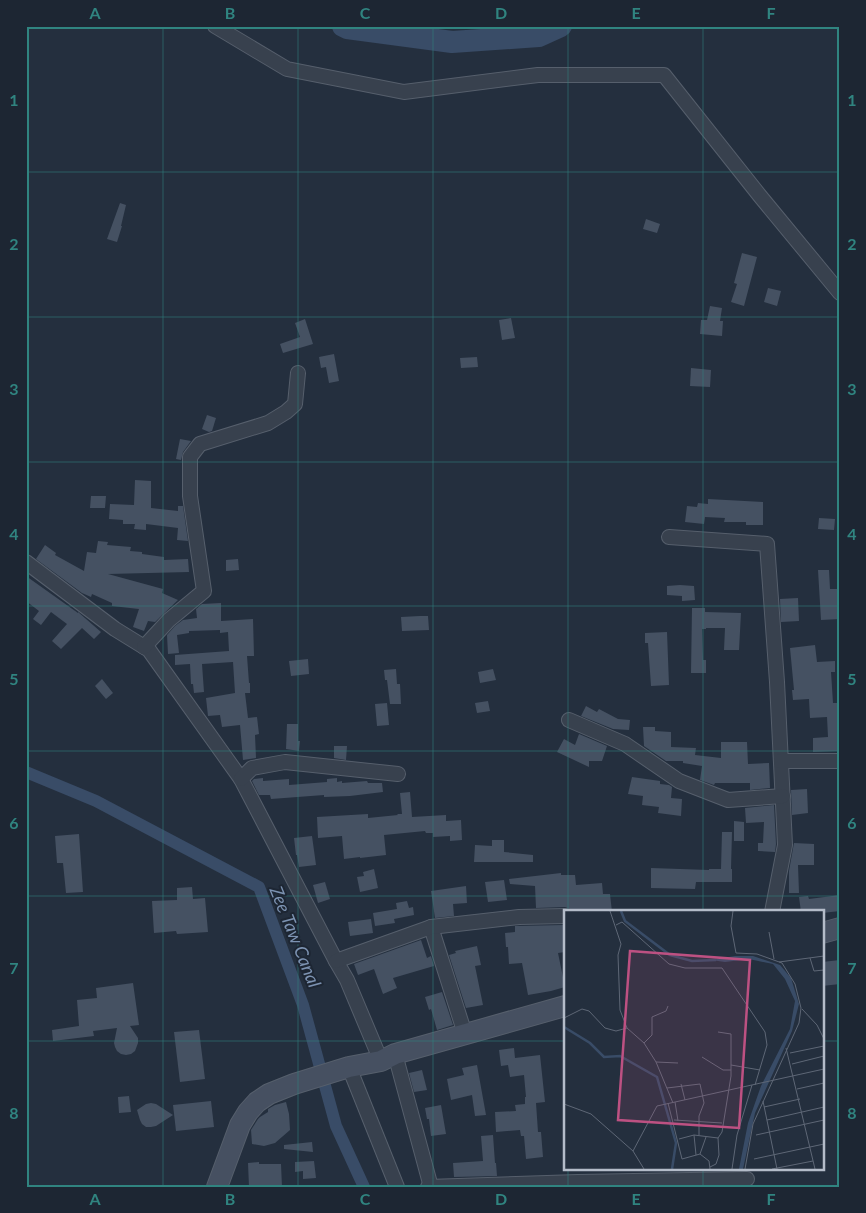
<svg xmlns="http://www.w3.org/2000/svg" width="866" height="1213" font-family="Lato,sans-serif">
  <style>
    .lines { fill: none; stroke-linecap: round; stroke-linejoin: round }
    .canal { stroke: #394c67; stroke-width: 12 }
    .river { stroke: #394c67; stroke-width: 22 }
    .building { fill: #455162 }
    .street-casing { stroke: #565f6c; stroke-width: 16 }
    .secondary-casing { stroke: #565f6c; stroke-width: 22 }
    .street { stroke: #38414e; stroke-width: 14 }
    .secondary { stroke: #465061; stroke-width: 20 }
    .grid { fill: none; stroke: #308480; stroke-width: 1; stroke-opacity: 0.55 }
    .labels { text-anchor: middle; stroke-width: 4; stroke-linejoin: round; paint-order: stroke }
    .water-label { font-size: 18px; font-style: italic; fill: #7c92b1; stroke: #1d2633 }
    .inset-river { fill: none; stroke: #394c67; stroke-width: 2.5 }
    .inset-road { fill: none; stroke: #5e6776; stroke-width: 1 }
    .view { fill: #bd5182; fill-opacity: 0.15; stroke: #bd5182; stroke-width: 2.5 }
    .inset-edge { fill: none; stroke: #b4bcc9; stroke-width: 2.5 }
    .neatline { fill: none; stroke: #308480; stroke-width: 2 }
    .grid-label { font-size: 16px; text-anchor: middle; font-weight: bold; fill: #308480 }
  </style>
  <rect width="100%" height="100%" fill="#242f3e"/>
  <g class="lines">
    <!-- canal -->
    <path class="canal" d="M26 772 96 801 259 887 303 1005 336 1126 364 1187"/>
    <!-- river -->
    <path class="river" d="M343 26 347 28 452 42 539 36 561 26"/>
  </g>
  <!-- building -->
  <g class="building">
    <path d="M120 203 126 205 121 226H122L117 242 107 239Z"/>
    <path d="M646 219 660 224 657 233 643 229Z"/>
    <path d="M742 253 757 257 744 306 731 302 737 284 734 283Z"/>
    <path d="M768 288 781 291 777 306 764 302Z"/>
    <path d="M710 306 722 308 720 321H723L722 336 700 334 701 320H707Z"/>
    <path d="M511 318 515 338 502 340 499 320Z"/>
    <path d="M305 319 313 344 283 353 280 344 300 337 295 323Z"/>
    <path d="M334 354 339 381 329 383 326 367 321 368 319 357Z"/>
    <path d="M477 357 478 367 461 368 460 358Z"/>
    <path d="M691 368 711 370 710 387 690 386Z"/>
    <path d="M207 415 216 418 212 431 209 432 202 429Z"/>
    <path d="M180 439 191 441 183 452 181 460 176 459Z"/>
    <path d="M135 480 151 481V508L178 511V506H183L188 541 177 540 178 528 146 524V530L134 529 135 524H123V520L109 519 110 504 134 505Z"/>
    <path d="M91 496H106L105 508H90Z"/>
    <path d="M708 499 763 502V525H746V522H724L725 518 705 517 704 524 685 522 687 506 697 507 698 503 708 504Z"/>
    <path d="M819 518 835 519 834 530 818 529Z"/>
    <path d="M98 541 108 542 107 545 131 547 130 551 142 552V554L164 557V560L188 559 189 572 108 574 163 589 162 593 178 600 155 622 148 621 144 631 133 627 139 609 112 606V603L92 594 91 597 82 593 36 559 45 545 56 553 55 555 84 571 87 552 96 553Z"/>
    <path d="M238 559 239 570 226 571V560Z"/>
    <path d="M818 570H829L830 589H840V619L821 620Z"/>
    <path d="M26 576 78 613V612L101 632 94 639 82 628 61 649 52 641 67 624 51 612 41 625 33 619 39 611 26 601Z"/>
    <path d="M680 585 694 586 695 600 682 601V596L667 595V586Z"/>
    <path d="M798 598 799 621 781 622 780 599Z"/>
    <path d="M221 603V621L253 619 254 656H247L249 683H250V693H245L248 718 257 717 259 734 255 735 256 758 243 760 240 725 222 727 220 715 208 716 206 698 235 693 233 662 202 664 204 692 194 693 193 684H191L190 664 175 665V655L229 651 228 632 220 633V630L189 631V633L177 635 179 653 168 654 167 635 175 626 183 620 197 618 196 609 202 604Z"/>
    <path d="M692 608H705V612L741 613 739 650H724L725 628H706V629H702L703 660H706V673H691Z"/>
    <path d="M420 616H428L429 630 402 631 401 617Z"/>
    <path d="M667 632 669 685 651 686 648 643H645V633Z"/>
    <path d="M815 645 817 662 835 661V672H831L833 703H840V751L813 752V738L828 737 827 717 810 718 809 699 793 700 792 690H794L790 648Z"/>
    <path d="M308 659 309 674 291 676 289 661Z"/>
    <path d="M396 669 397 684H400L401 704H390L387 680H385L384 670Z"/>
    <path d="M493 669 496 680 480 683 478 672Z"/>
    <path d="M102 679 113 693 106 699 95 686Z"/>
    <path d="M488 701 490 711 477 713 475 703Z"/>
    <path d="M387 703 389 725 377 726 375 704Z"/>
    <path d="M586 706 597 712 599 709 618 719 630 720 629 730 613 729 581 716Z"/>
    <path d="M287 724H298V741H300L299 751 286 749Z"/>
    <path d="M643 727H655V731L671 732V747L696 748 695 755 721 758V742H747L748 764 769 763 770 788 750 790V783H715L714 785 700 780 702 766 683 763V761H666L644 746Z"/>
    <path d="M579 734 607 746 602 761H589V767L557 752 564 739 575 745Z"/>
    <path d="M334 746H347L346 760 334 758Z"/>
    <path d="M632 777 660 781V784L669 785 672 787 671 798 682 799 681 816 658 813 659 807 642 805 643 796 628 794Z"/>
    <path d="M263 778V781L289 779V785L327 782V779L337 778V782L342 781V783L367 781 368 783H382L383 792 350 796 324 797V795L271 799 270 795H259L252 781 254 779Z"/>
    <path d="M807 789 808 813 792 815 791 790Z"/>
    <path d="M410 792 412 817 446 815V821L461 820 462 840 450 841V836L433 837V833H426L425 831 384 835 386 855 360 858V857L344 859 342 836 318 838 317 817 368 814V818L398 815 397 814H402L400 793Z"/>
    <path d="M774 805 776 844 775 852 758 851V843H763L764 822 746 823 745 808Z"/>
    <path d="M734 821 744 822V841H734Z"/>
    <path d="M722 832H732L731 869H732V882H696L695 889 651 888V868L709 870V869H721Z"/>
    <path d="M79 834 83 892 66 893 63 863H57L55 836Z"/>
    <path d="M312 836 316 865 299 867 297 855H296L294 838Z"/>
    <path d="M492 840H504V852L533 855V862H474L475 845 492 846Z"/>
    <path d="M794 843 814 844V865H798L799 893H789V871Z"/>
    <path d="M374 869 378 888 360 892 357 877 364 876 363 872Z"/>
    <path d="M561 873V875H575L576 885 602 883 603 894H610L612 912H573L570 909 565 907 536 908 535 886 510 884 509 879Z"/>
    <path d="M504 880 507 900 488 902 485 882Z"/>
    <path d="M325 882 330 899 318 903 313 885Z"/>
    <path d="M466 886 467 903 453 904 454 916 435 918 431 891Z"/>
    <path d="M192 887 193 899 205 898 208 932 177 934 176 931 154 933 152 901 177 900V888Z"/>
    <path d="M840 895V911L822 913V912H801L799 897 808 896 809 899Z"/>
    <path d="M407 901 409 908 413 907 414 915 394 919 395 923 375 926 373 913 397 909 396 903Z"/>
    <path d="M371 919 373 933 350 936 348 922Z"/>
    <path d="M564 925 565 939H563L565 952 558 953 565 987 551 991 528 995 522 963 509 964 508 947H506L505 933 515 932V926Z"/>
    <path d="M421 940 427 958 431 956 434 966 393 978 397 988 383 994 374 969 358 975 354 964Z"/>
    <path d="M477 946 481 965 475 966 483 1005 466 1008 449 955 456 953 455 951Z"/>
    <path d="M840 960V984L822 986V962Z"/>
    <path d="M133 983 139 1025 130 1026 138 1038V1043L135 1051 131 1054 126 1055 121 1054 117 1051 115 1047 114 1043 117 1028 93 1031 94 1036 53 1041 52 1030 79 1026 77 1000 97 998 96 988Z"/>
    <path d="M442 992 453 1025 437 1030 431 1009 429 1010 425 997Z"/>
    <path d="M199 1030 205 1079 180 1082 174 1032Z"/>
    <path d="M514 1048 515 1058 540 1055 545 1102 536 1103 538 1132H541L543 1157 526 1159 524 1136H521L520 1130 496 1132 495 1112 516 1111 515 1105 525 1104V1097H526L524 1075 510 1077 508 1065 501 1066 499 1050Z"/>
    <path d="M477 1065 486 1115 475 1116 472 1095 451 1100 447 1079 464 1075 462 1068Z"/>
    <path d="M422 1070 427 1090 414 1092 409 1073Z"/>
    <path d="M129 1096 131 1112 119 1113 118 1097Z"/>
    <path d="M211 1101 214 1127 176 1131 173 1105Z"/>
    <path d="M286 1102 289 1114 290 1130 275 1143 264 1146 252 1144 251 1130 258 1119 260 1117 268 1112V1109L275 1105Z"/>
    <path d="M151 1103 156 1104 173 1115 156 1126 151 1127H146L142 1124 140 1120 137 1110 146 1104Z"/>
    <path d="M441 1105 446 1134 431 1136 429 1119H427L425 1108Z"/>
    <path d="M493 1135 495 1163H496L497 1176 454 1177 453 1163 483 1161 481 1136Z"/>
    <path d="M312 1142 313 1152 284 1149V1145Z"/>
    <path d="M314 1161 316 1178 303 1179V1171L295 1172V1162Z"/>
    <path d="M259 1162V1164H281L282 1187H249L248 1163Z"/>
  </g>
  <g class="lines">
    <!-- street casing -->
    <g class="street-casing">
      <g id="street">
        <path d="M215 26 287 69 404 92 538 75H664L760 196 840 293"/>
        <path d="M669 537 767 544 777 682 785 845 772 912"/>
        <path d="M26 562 115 629 149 650 241 779 336 961 347 980 381 1061"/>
        <path d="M144 647 169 620 204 591 190 496V457L200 444 268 423 286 412 295 404 298 373"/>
        <path d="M569 720 625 744 679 781 728 800 783 796"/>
        <path d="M781 761H840"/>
        <path d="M241 779 252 768 285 762 398 774"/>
        <path d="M431 927 465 1034"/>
        <path d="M336 961 431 927 519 917 565 916"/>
        <path d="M395 1054 431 1187"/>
        <path d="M349 1067 397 1187"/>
        <path d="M428 1187 578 1182 747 1179"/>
      </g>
    </g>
    <!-- secondary casing -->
    <g class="secondary-casing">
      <g id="secondary">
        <path d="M822 933 840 928"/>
        <path d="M217 1187 240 1125 248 1112 257 1102 269 1094 294 1084 349 1067 381 1061 395 1054 565 1006"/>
      </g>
    </g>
    <!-- street -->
    <use href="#street" class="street"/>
    <!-- secondary -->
    <use href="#secondary" class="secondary"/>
  </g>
  <!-- grid -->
  <path class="grid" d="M163 26V1187M298 26V1187M433 26V1187M568 26V912M703 26V912M26 172H840M26 317H840M26 462H840M26 606H840M26 751H840M26 896H840M26 1041H565M822 1041H840M568 1169V1187M703 1169V1187"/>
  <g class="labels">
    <!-- water labels -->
    <g class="water-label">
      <text transform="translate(295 937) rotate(68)" y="6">Zee Taw Canal</text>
    </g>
  </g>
  <!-- overview -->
  <g transform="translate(564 910)">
    <rect width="260" height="260" fill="#242f3e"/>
    <path d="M171 46H189L216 55 227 68 235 94 228 121 191 203 179 259H175L184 213 197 176 226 119 231 91 221 69 209 54 185 49 161 52 147 50Z" fill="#394c67"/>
    <path class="inset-river" d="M57 1 61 11 106 45 128 51 152 50M0 117 26 133 40 147 56 146 93 167 112 233 108 259"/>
    <path class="inset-road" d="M46 1 57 34 54 45 56 100 63 118 80 133 92 152 109 193M169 1 167 16 172 43 193 44 218 53 231 74 237 98 235 113 189 214 181 259M52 15 58 12 105 54 121 58H158L201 122 203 135 191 175M205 22 210 49M246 48 250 61 260 60M215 52 260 46M238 99 253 115 260 129M0 108 18 99 25 101 41 118 52 121 63 118M80 133 88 125V107L102 101 104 96M222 138 251 259M226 143 260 136M138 147 159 160H167M92 152 114 153M228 154 260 146M167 155 196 160M117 174 121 190M103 178 136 174 140 193 135 206V225M233 179 260 173M199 191 213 259M111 192 114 211M104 193 118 249 136 244 145 251 146 259M0 194 27 204 69 241 80 259M200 197 236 189M110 210 158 213M203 210 260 197M130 225 132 245M192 225 260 210M115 229 130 225 154 228 158 222 167 166V124L154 122M69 241 93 196 260 159M136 244 142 227M190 249 260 234M146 257 152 254 155 245 154 228M168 259 173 225 188 175M208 259 249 251"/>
    <path class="view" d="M66 41 186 50 175 218 54 210Z"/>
    <rect width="260" height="260" class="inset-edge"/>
  </g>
  <!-- border -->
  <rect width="866" height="1213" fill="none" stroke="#1d2633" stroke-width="55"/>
  <rect x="28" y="28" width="810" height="1158" class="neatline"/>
  <g class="grid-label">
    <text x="95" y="19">A</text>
    <text x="230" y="19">B</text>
    <text x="365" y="19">C</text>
    <text x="501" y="19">D</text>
    <text x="636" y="19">E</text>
    <text x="771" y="19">F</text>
    <text x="14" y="106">1</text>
    <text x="852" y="106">1</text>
    <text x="14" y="250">2</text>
    <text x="852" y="250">2</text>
    <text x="14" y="395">3</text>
    <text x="852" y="395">3</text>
    <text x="14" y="540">4</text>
    <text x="852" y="540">4</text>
    <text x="14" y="685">5</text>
    <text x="852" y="685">5</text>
    <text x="14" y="829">6</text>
    <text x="852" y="829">6</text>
    <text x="14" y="974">7</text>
    <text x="852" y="974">7</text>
    <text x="14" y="1119">8</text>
    <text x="852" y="1119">8</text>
    <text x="95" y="1205">A</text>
    <text x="230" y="1205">B</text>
    <text x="365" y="1205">C</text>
    <text x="501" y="1205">D</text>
    <text x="636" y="1205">E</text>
    <text x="771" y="1205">F</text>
  </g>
</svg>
